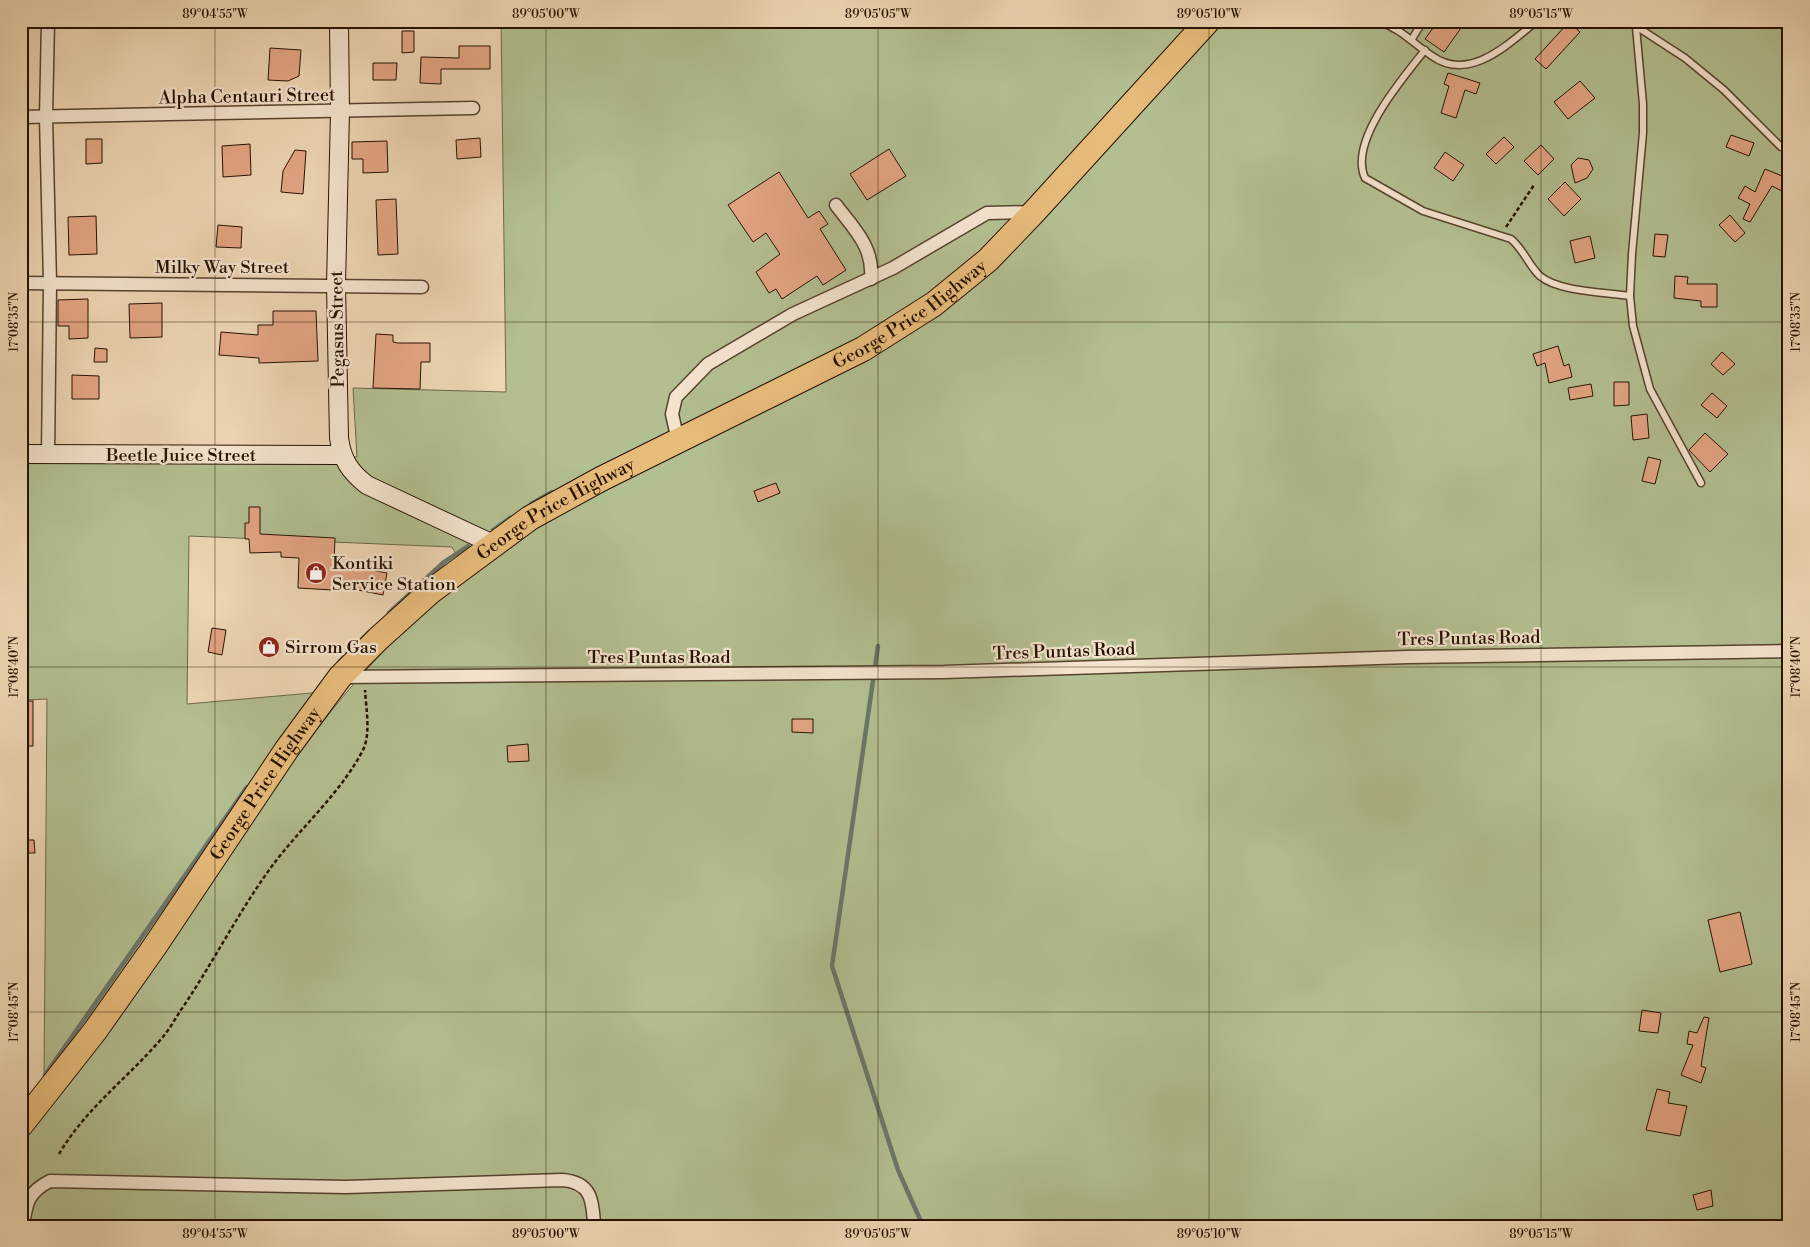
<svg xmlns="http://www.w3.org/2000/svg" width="1810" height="1247" font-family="'Libre Bodoni',serif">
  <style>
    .green { fill: #b3bf91; stroke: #6c6849 }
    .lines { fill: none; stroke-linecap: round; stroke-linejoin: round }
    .stream { stroke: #6b766a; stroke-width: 4.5 }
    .building { fill: #e4a584; stroke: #251101 }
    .lane-casing { stroke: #57422e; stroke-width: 9 }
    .street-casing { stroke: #57422e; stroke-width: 15 }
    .secondary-casing { stroke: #251101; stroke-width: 20 }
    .highway-casing { stroke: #251101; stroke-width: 26 }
    .path { stroke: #251101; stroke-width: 2.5; stroke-dasharray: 4 2.5; stroke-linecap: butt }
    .lane { stroke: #f4e4ce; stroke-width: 6 }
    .street { stroke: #f4e4ce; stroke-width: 12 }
    .secondary { stroke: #f4e4ce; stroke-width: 18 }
    .highway { stroke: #e7bb7a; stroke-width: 24 }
    .ticks { fill: none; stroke: #251101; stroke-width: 1; stroke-opacity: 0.45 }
    .labels { text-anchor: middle; stroke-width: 4.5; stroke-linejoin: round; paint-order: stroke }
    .street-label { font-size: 18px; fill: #251101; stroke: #f4e4ce }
    .poi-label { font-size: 18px; fill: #251101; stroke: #f4e4ce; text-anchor: start }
    .neatline { fill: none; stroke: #251101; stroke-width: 2 }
    .ticks-label { font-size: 12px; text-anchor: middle; fill: #251101 }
  </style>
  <rect width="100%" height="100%" fill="#eed6b3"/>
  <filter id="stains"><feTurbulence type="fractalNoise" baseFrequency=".004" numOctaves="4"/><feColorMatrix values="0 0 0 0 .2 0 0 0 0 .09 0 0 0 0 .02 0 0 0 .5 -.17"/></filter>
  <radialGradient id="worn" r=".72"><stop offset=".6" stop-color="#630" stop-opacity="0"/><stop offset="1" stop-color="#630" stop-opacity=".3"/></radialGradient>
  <!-- green -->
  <path class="green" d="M501 21H1789V1226H21V1140C88 1060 148 976 206 890 265 802 321 712 397 638 439 596 489 563 537 528L530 518 460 561 452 547 189 536 187 704 323 692 120 987 44 1080 47 699 21 700V460L357 457 353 388 506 392Z"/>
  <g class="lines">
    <!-- stream -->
    <g class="stream">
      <path d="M531 504 552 492"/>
      <path d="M493 530 510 518"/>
      <path d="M389 613 444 562 468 546"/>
      <path d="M878 646 832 966 898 1170 923 1226"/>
      <path d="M339 662 369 632"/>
      <path d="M45 1075 247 787"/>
    </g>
  </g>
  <!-- building -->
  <g class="building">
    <path d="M1444 21H1466L1444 52 1425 39 1436 24 1439 27Z"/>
    <path d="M1569 22 1580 32 1546 69 1535 59Z"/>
    <path d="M402 31H414V52L402 53Z"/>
    <path d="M459 46H490V69H441V84L420 83 421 57 459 58Z"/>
    <path d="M270 48 301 50 299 76 288 81 268 80Z"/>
    <path d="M373 63H397L396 80H373Z"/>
    <path d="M1448 73 1480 83 1476 94 1465 90 1456 118 1441 113 1449 86 1444 84Z"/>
    <path d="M1580 81 1595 98 1568 119 1554 102Z"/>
    <path d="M1731 135 1754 143 1749 156 1726 147Z"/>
    <path d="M1504 137 1514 147 1496 164 1486 154Z"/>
    <path d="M480 138 481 157 457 159 456 140Z"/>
    <path d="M86 139H102V163L86 164Z"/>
    <path d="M387 141 388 172 363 173V159H352V142Z"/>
    <path d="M250 144 251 175 223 177 222 146Z"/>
    <path d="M1541 145 1554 159 1538 175 1524 161Z"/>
    <path d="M889 149 906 176 867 200 850 174Z"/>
    <path d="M295 150 306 151 303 194 281 192 283 171Z"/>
    <path d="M1445 152 1464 165 1453 181 1434 168Z"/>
    <path d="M1578 158 1589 160 1593 169 1587 178 1575 183 1571 165Z"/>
    <path d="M1765 169 1787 178 1782 191 1772 186 1750 222 1743 219 1750 204 1738 198 1745 186 1755 192Z"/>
    <path d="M779 172 808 218 819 211 828 224 820 229 846 270 823 285 817 276 782 299 776 289 769 293 756 272 780 254 766 233 753 242 728 205Z"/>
    <path d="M1565 182 1581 199 1564 216 1548 199Z"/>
    <path d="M396 199 398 254 378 255 376 200Z"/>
    <path d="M1730 215 1745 233 1735 242 1719 225Z"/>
    <path d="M96 216 97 254 69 255 68 217Z"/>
    <path d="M218 225 242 227 241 248 216 247Z"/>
    <path d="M1655 234 1668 235 1665 257 1653 256Z"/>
    <path d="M1590 236 1595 258 1575 263 1570 241Z"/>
    <path d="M1675 276 1688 277 1687 284H1717V307H1701V301L1674 298Z"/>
    <path d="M88 299V338L69 339V326H58V300Z"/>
    <path d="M162 303V337L130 338 129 304Z"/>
    <path d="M273 311H316L318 361 259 363V358L219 355 221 332 258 335V325H273Z"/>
    <path d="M376 334 393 335V342L398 343H430V362H421L420 389 373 388Z"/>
    <path d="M1558 346 1564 366 1569 364 1572 377 1549 383 1545 363 1537 366 1533 354Z"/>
    <path d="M95 348 107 349V362H94Z"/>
    <path d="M1722 352 1735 364 1723 375 1711 364Z"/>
    <path d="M72 375 99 376V399H72Z"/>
    <path d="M1614 382H1629V405L1614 406Z"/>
    <path d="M1591 384 1593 396 1570 400 1568 388Z"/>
    <path d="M1712 393 1727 406 1717 418 1701 405Z"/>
    <path d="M1647 414 1649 438 1633 440 1631 416Z"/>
    <path d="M1705 433 1728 454 1710 472 1689 450Z"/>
    <path d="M1648 457 1661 460 1655 484 1642 481Z"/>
    <path d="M776 483 780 493 758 502 754 491Z"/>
    <path d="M249 507H260V534L335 538 334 563 387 573 383 595 333 585V590L298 588 299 558 281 557V552L250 553 249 539H245V523H249Z"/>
    <path d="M212 628 226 630 222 655 208 652Z"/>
    <rect x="21" y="701" width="12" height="45"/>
    <path d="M792 719H813V733L792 732Z"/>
    <path d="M528 744 529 761 508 762 507 746Z"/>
    <path d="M21 840H34L35 853H21Z"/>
    <path d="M1740 912 1752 964 1720 972 1708 920Z"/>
    <path d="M1642 1010 1661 1013 1658 1033 1639 1031Z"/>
    <path d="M1704 1017 1709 1018 1701 1066 1706 1068 1701 1083 1681 1075 1693 1045 1687 1044 1689 1031 1697 1033Z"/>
    <path d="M1657 1089 1670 1092 1668 1103 1687 1106 1680 1136 1646 1130Z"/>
    <path d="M1711 1190 1713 1206 1697 1210 1693 1195Z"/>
  </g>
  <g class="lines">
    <!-- lane casing -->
    <g class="lane-casing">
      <g id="lane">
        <path d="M1377 21C1402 29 1411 42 1432 56 1470 83 1509 43 1537 21"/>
        <path d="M1628 21 1685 58 1724 90 1781 147"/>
        <path d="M1636 27 1643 104V133L1632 254 1630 296 1633 326 1650 389 1701 483"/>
        <path d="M1412 39 1423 21"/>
        <path d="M1425 50C1403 78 1348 141 1365 178L1423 211 1511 239C1524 250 1529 266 1540 276 1559 292 1605 292 1630 296"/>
      </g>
    </g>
    <!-- street casing -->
    <g class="street-casing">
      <g id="street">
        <path d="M21 117 473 108"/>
        <path d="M836 205C854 229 874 247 871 279"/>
        <path d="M21 283 422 287"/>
        <path d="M678 441 672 414 676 397 708 364 793 314 893 268 987 213 1034 212"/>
        <path d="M48 455 50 283 46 117 48 21"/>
        <path d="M340 677 944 672 1408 657 1789 651"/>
        <path d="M23 1226C26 1203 28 1192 50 1181L346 1187 562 1180C591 1182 593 1200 594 1226"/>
      </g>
    </g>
    <!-- secondary casing -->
    <g class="secondary-casing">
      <g id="secondary">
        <path d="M339 21 340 112 336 285 339 438C342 460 350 472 367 485L495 545"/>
        <path d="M21 454 341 455"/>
      </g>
    </g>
    <!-- highway casing -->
    <g class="highway-casing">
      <g id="highway">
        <path id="s1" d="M21 1125 95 1031 155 946 287 749 340 677 379 638 430 592 530 518 601 479 863 349 934 304 988 260 1034 212 1208 21"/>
      </g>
    </g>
    <!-- path -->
    <g class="path">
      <path d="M1506 227 1534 185"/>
      <path d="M59 1154C86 1108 128 1078 162 1038 170 1029 176 1017 183 1007 214 961 239 911 272 866 301 827 340 794 363 750 371 734 366 708 365 690"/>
    </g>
    <!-- lane -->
    <use href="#lane" class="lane"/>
    <!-- street -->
    <use href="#street" class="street"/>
    <!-- secondary -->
    <use href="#secondary" class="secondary"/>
    <!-- highway -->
    <use href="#highway" class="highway"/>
  </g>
  <!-- ticks -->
  <path class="ticks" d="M215 21V1226M546 21V1226M878 21V1226M1209 21V1226M1541 21V1226M21 322H1789M21 667H1789M21 1012H1789"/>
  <!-- icons -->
  <defs>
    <g id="shop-disc" transform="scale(1.125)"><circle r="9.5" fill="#8f2418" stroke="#f4e4ce"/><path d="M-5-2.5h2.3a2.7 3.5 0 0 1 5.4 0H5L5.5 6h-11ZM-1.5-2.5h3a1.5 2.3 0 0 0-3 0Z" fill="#fff"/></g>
  </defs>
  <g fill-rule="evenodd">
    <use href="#shop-disc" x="316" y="573"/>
    <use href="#shop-disc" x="269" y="647"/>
  </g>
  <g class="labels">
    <!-- street labels -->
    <g class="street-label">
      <text transform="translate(247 96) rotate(-1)" y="6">Alpha Centauri Street</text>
      <text x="222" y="273">Milky Way Street</text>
      <text dy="6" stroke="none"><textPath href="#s1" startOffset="1230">George Price Highway</textPath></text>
      <text transform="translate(337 329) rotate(-91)" y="6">Pegasus Street</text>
      <text x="181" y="461">Beetle Juice Street</text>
      <text dy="6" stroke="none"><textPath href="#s1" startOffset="825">George Price Highway</textPath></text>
      <text transform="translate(1469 638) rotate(-1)" y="6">Tres Puntas Road</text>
      <text transform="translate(1064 651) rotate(-2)" y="6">Tres Puntas Road</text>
      <text x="659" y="663">Tres Puntas Road</text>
      <text dy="6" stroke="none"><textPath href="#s1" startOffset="420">George Price Highway</textPath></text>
    </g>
    <!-- poi labels -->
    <g class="poi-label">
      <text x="332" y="569">Kontiki<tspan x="332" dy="21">Service Station</tspan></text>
      <text x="285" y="653">Sirrom Gas</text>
    </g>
  </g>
  <!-- margin -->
  <rect width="1810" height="1247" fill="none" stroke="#eed6b3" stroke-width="55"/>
  <rect x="28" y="28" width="1754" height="1192" class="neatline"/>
  <g class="ticks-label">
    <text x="215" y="18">89°04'55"W</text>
    <text x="546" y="18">89°05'00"W</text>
    <text x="878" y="18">89°05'05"W</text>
    <text x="1209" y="18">89°05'10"W</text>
    <text x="1541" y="18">89°05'15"W</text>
    <text transform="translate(1796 322) rotate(-90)" y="4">17°08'35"N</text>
    <text transform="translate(14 322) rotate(-90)" y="4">17°08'35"N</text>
    <text transform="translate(1796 667) rotate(-90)" y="4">17°08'40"N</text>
    <text transform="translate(14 667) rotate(-90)" y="4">17°08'40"N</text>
    <text transform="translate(1796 1012) rotate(-90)" y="4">17°08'45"N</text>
    <text transform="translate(14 1012) rotate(-90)" y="4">17°08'45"N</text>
    <text x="215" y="1238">89°04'55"W</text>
    <text x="546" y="1238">89°05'00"W</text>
    <text x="878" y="1238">89°05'05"W</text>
    <text x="1209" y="1238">89°05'10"W</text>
    <text x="1541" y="1238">89°05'15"W</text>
  </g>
  <rect width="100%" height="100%" filter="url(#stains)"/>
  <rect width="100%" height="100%" fill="url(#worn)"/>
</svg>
